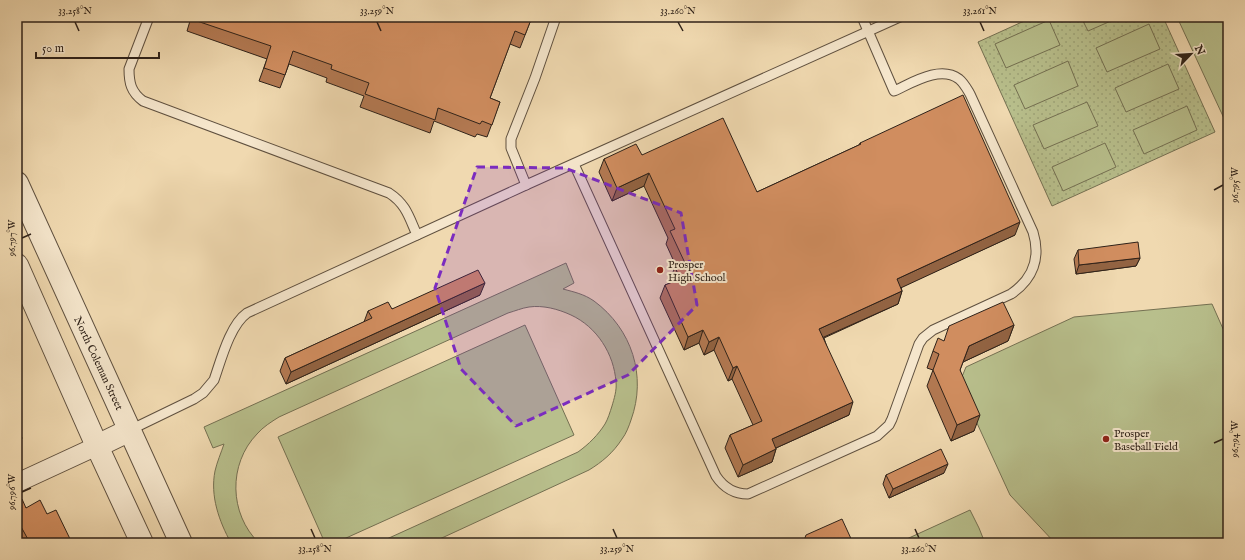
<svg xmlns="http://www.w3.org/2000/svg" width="1245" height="560" font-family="'IM FELL English',serif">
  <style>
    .green { fill: url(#green-dots); stroke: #747052 }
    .pitch { fill: #b8bf8c; stroke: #747052 }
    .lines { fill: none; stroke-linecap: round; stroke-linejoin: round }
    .service-casing { stroke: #5f503f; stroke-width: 11 }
    .minor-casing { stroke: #5f503f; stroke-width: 20 }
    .tertiary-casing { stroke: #5f503f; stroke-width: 24 }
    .service { stroke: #f5e6cc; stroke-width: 9 }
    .minor { stroke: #f5e6cc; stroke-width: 18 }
    .tertiary { stroke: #f5e6cc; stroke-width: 22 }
    .wall { fill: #b37952; stroke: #2f2219 }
    .shaded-wall { fill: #926342; stroke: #2f2219 }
    .building { fill: #d08d5f; stroke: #2f2219 }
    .marked { fill: #7b2cbf; fill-opacity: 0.2; stroke: #7b2cbf; stroke-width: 3; stroke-dasharray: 8 5; stroke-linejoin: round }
    .ticks { fill: none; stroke: #2f2219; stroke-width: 1.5 }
    .poi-dot { fill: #8f2418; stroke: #f5e6cc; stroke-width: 1.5 }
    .labels { text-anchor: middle; stroke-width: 4; stroke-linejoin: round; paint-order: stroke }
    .poi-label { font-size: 11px; fill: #2f2219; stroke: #f5e6cc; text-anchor: start }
    .street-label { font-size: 11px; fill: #2f2219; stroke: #f5e6cc }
    .neatline { fill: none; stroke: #2f2219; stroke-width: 1.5 }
    .ticks-label { font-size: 10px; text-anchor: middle; fill: #2f2219 }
  </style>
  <defs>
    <pattern id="green-dots" width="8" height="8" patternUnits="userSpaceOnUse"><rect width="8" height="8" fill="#b8bf8c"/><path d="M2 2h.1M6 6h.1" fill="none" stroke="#9ea478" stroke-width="1.8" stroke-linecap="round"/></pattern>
  </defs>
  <rect width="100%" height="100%" fill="#f0d9b0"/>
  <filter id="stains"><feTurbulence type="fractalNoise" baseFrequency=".005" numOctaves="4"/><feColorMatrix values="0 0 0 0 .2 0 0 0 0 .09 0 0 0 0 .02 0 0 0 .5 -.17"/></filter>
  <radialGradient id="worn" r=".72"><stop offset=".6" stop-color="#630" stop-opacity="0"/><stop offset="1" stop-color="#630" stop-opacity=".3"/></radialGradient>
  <!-- green -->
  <path class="green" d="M1033 17H1163L1215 132 1052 206 978 42Z"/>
  <!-- pitch -->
  <g class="pitch">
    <path d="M1081 17H1120L1088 31Z"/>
    <path d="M1177 17H1228V127Z"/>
    <path d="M1049 20 1060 45 1006 68 995 44Z"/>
    <path d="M1149 24 1160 49 1107 72 1096 48Z"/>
    <path d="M1068 61 1078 86 1025 109 1014 85Z"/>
    <path d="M1168 64 1179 89 1126 112 1115 88Z"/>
    <path d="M1087 102 1098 126 1044 149 1033 125Z"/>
    <path d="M1187 106 1197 130 1144 154 1133 130Z"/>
    <path d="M1105 143 1116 167 1063 191 1052 167Z"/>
    <path d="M566 263 574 283 563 289C574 292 584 294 594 301 632 329 647 376 631 420 629 426 626 434 622 439 613 453 602 462 589 470L431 543H378L578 452C589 444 598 435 605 424 608 419 610 412 612 406 614 399 617 390 616 382 614 354 597 327 571 315 558 309 543 305 529 307 522 308 515 311 508 313L279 417C271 422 263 427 257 434 228 464 229 514 259 543H231C219 521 210 496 215 471 217 462 221 453 224 444L213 448 204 427Z"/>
    <path d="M1212 304 1228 340V543H1055L1010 495 959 384 966 367 1074 317Z"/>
    <path d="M525 325 574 435 335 543H325L278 437Z"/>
    <path d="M970 510 979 528 985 543H898Z"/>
  </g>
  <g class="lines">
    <!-- service casing -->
    <g class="service-casing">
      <g id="service">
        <path d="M149 17 129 69C129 83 131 92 143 101L389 193C406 204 409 217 417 235"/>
        <path d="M574 164 716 476C724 488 734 494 748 494L877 436 889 425 892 419 919 344 923 338 933 330 1011 294C1033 279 1041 258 1033 232L970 94C967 89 964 83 959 79 940 65 912 83 894 91L862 17"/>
        <path d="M526 185 511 148V139L535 78 556 17"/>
        <path d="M130 430 194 399 203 393 214 380C221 360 230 325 247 313L526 185 900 17"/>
      </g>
    </g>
    <!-- minor casing -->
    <g class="minor-casing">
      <path id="minor" d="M17 483 97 446"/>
    </g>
    <!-- tertiary casing -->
    <g class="tertiary-casing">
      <g id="tertiary">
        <path d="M17 183 181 543"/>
        <path d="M17 265 97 446 142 543"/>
        <path d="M97 446 130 430"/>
      </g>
    </g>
    <!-- service -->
    <use href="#service" class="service"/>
    <!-- minor -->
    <use href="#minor" class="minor"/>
    <!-- tertiary -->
    <use href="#tertiary" class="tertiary"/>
  </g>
  <!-- wall -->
  <g class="wall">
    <path d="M183 17H532L520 48 510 44 490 98 500 102 487 137 477 134 475 137 434 121 430 133 360 107 364 96 326 82 327 78 289 64 280 88 259 81 267 59 187 31 190 21Z"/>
    <path d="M860 143 1015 235 901 287 902 291 898 304 824 338 849 415 776 448V449L772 462 738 477 725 448 730 435 753 425 732 379 728 381 714 350 704 355 699 343 684 350 660 298 665 285 671 283 670 280 675 267 676 266 666 244 668 238 644 186 612 201 599 172 604 159 642 155 757 192 859 145Z"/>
    <path d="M1078 250 1140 258 1136 266 1076 274 1074 259Z"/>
    <path d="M480 295 286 384 280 371 285 358 364 322 368 311 392 309Z"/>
    <path d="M1014 325 1008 341 963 362 960 370 974 431 951 441 927 386 933 370 927 368 933 351 944 341Z"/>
    <path d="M944 473 889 498 883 484 886 475Z"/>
    <path d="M17 502 26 508 47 514 72 543H22L17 533Z"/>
  </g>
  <!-- shaded-wall -->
  <g class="shaded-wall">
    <path d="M649 173 644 186 612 201 617 188Z"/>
    <path d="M1020 222 1015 235 892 292 897 279Z"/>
    <path d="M1140 258 1136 266 1076 274 1079 265Z"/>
    <path d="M485 283 480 295 286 384 291 372Z"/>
    <path d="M902 291 898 304 815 341 819 329Z"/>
    <path d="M1014 325 1008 341 963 362 969 346Z"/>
    <path d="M703 330 699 343 684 350 688 337Z"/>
    <path d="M719 337 714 350 704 355 709 342Z"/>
    <path d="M737 366 732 379 728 381 733 368Z"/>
    <path d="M853 402 849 415 767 452 772 439Z"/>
    <path d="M980 415 974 431 951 441 957 425Z"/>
    <path d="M22 438 18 447 17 448V440Z"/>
    <path d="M776 449 772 462 738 477 743 465Z"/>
    <path d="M948 464 944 473 889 498 893 489Z"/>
    <path d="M19 523 17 529V524Z"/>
  </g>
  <!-- building -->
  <g class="building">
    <path d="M192 17H532L525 35 515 31 490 98 500 102 492 125 482 121 480 124 438 108 435 120 365 94 369 83 331 69 332 65 293 51 285 75 264 68 271 46 191 19Z"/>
    <path d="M963 95 1020 222 897 279 902 291 819 329 853 402 772 439 776 449 743 465 730 435 762 421 737 366 733 368 719 337 709 342 703 330 688 337 665 285 680 279 675 267 685 263 670 231 675 229 649 173 617 188 604 159 636 144 642 155 723 118 757 192 861 144 860 143Z"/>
    <path d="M1138 242 1140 258 1079 265 1078 250Z"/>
    <path d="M478 270 485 283 291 372 285 358 372 318 368 311 388 302 392 309Z"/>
    <path d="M1003 302 1014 325 969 346 960 370 980 415 957 425 933 370 939 354 933 351 938 338 944 341 949 326Z"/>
    <path d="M17 428 22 438 17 440Z"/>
    <path d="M941 449 948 464 893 489 886 475Z"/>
    <path d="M22 499 26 508 40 500 47 514 56 510 72 543H30L19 523 17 524V502Z"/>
    <path d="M842 519 853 543H803L806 535Z"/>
  </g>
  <!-- marked area -->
  <path class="marked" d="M477 167 565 168 681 213 697 305 628 375 516 426 461 369 435 288Z"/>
  <!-- ticks -->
  <path class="ticks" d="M75 22 79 31M377 22 381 31M678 22 683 31M980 22 984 31M1214 190 1223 185M22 238 31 234M1214 443 1223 439M22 492 31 488M311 529 315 538M613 529 617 538M915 529 919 538"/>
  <!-- markers -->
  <g class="poi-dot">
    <circle cx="660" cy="270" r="4"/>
    <circle cx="1106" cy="439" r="4"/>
  </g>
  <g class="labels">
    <!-- poi labels -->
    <g class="poi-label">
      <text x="668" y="268">Prosper<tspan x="668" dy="13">High School</tspan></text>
      <text x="1114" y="437">Prosper<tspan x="1114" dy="13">Baseball Field</tspan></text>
    </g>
    <!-- street labels -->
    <g class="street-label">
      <text transform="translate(99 363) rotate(65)" y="4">North Coleman Street</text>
    </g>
  </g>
  <!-- margin -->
  <rect width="1245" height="560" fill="none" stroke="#f0d9b0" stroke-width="44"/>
  <!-- north arrow -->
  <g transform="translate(1191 54) rotate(65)" stroke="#f5e6cc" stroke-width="3" paint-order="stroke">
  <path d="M0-3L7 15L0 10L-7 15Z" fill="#2f2219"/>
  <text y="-6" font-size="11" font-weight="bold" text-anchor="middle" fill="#2f2219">N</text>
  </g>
  <!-- scale -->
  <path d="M36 52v6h123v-6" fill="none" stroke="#2f2219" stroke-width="2"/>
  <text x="42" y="52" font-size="12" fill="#2f2219" stroke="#f5e6cc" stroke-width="3" paint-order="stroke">50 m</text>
  <rect x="22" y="22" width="1201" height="516" class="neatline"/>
  <g class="ticks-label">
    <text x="75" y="14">33.258°N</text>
    <text x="377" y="14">33.259°N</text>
    <text x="678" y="14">33.260°N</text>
    <text x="980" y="14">33.261°N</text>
    <text transform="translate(1234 185) rotate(-90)" y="4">96.795°W</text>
    <text transform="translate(11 238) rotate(-90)" y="4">96.797°W</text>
    <text transform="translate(1234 439) rotate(-90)" y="4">96.794°W</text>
    <text transform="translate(11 492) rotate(-90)" y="4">96.796°W</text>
    <text x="315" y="552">33.258°N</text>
    <text x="617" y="552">33.259°N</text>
    <text x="919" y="552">33.260°N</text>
  </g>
  <rect width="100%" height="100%" filter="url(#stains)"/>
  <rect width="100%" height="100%" fill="url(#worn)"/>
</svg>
